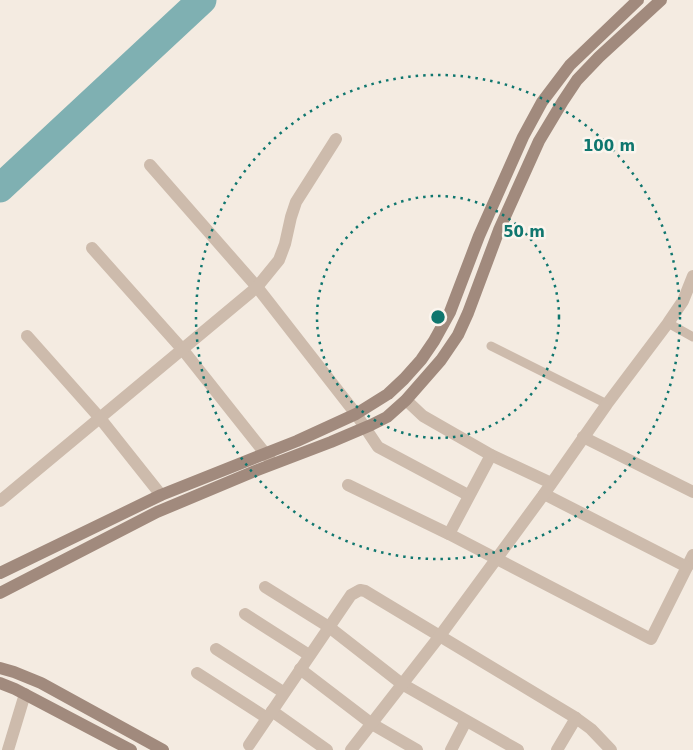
<svg xmlns="http://www.w3.org/2000/svg" width="693" height="750" font-family="'DejaVu Sans',sans-serif">
  <style>
    .lines { fill: none; stroke-linecap: round; stroke-linejoin: round }
    .river { stroke: #7fb0b2; stroke-width: 29 }
    .lane { stroke: #cdbbac; stroke-width: 9 }
    .street { stroke: #cdbbac; stroke-width: 12 }
    .secondary { stroke: #a18a7d; stroke-width: 12 }
    .ring { fill: none; stroke: #0f766e; stroke-width: 2.5; stroke-dasharray: 2.5 5 }
    .centre { fill: #0f766e; stroke: #fbf5ee; stroke-width: 2.5 }
    .ring-label { font-size: 15px; text-anchor: middle; font-weight: bold; fill: #0f766e; stroke: #fbf5ee; stroke-width: 5; stroke-linejoin: round; paint-order: stroke }
  </style>
  <rect width="100%" height="100%" fill="#f4ebe1"/>
  <g class="lines">
    <!-- river -->
    <path class="river" d="M0 188 202 0"/>
    <!-- lane -->
    <g class="lane">
      <path d="M668 323 693 337"/>
      <path d="M491 346 607 404"/>
    </g>
    <!-- street -->
    <g class="street">
      <path d="M150 165 257 287 356 414 378 447 468 495"/>
      <path d="M92 248 183 350 272 462"/>
      <path d="M27 336 99 417 161 495"/>
      <path d="M406 400 423 416 491 455 551 483"/>
      <path d="M583 437 693 492"/>
      <path d="M348 485 449 534 651 639 693 555"/>
      <path d="M544 494 687 567"/>
      <path d="M0 501 257 287 279 260 285 244 291 217 296 202 336 139"/>
      <path d="M449 534 491 455"/>
      <path d="M265 587 329 627 402 684 518 750"/>
      <path d="M245 614 309 655"/>
      <path d="M216 649 283 692"/>
      <path d="M300 669 372 724 417 750"/>
      <path d="M197 673 267 718"/>
      <path d="M272 711 327 750"/>
      <path d="M249 745 351 595 360 590 365 591 576 718 591 729 611 750"/>
      <path d="M8 750 25 694"/>
      <path d="M351 750 439 637 544 494 607 404 668 323 683 301 693 276"/>
      <path d="M451 750 466 721"/>
      <path d="M557 750 576 718"/>
    </g>
    <!-- secondary -->
    <g class="secondary">
      <path d="M0 573 161 495 297 441 356 414 388 394 404 379 421 360 434 341 450 312 479 236 523 137 542 102 570 65 638 0"/>
      <path d="M0 593 157 512 255 471 331 442 371 425 387 417 406 400 441 360 458 335 468 313 499 230 539 141 563 101 577 80 599 57 661 0"/>
      <path d="M0 668 14 672 41 683 163 750"/>
      <path d="M0 683 15 689 131 750"/>
    </g>
  </g>
  <!-- distance rings -->
  <g class="ring">
    <circle cx="438" cy="317" r="121"/>
    <circle cx="438" cy="317" r="242"/>
  </g>
  <circle cx="438" cy="317" r="8" class="centre"/>
  <g class="ring-label">
    <text x="609" y="151">100 m</text>
    <text x="524" y="237">50 m</text>
  </g>
</svg>
